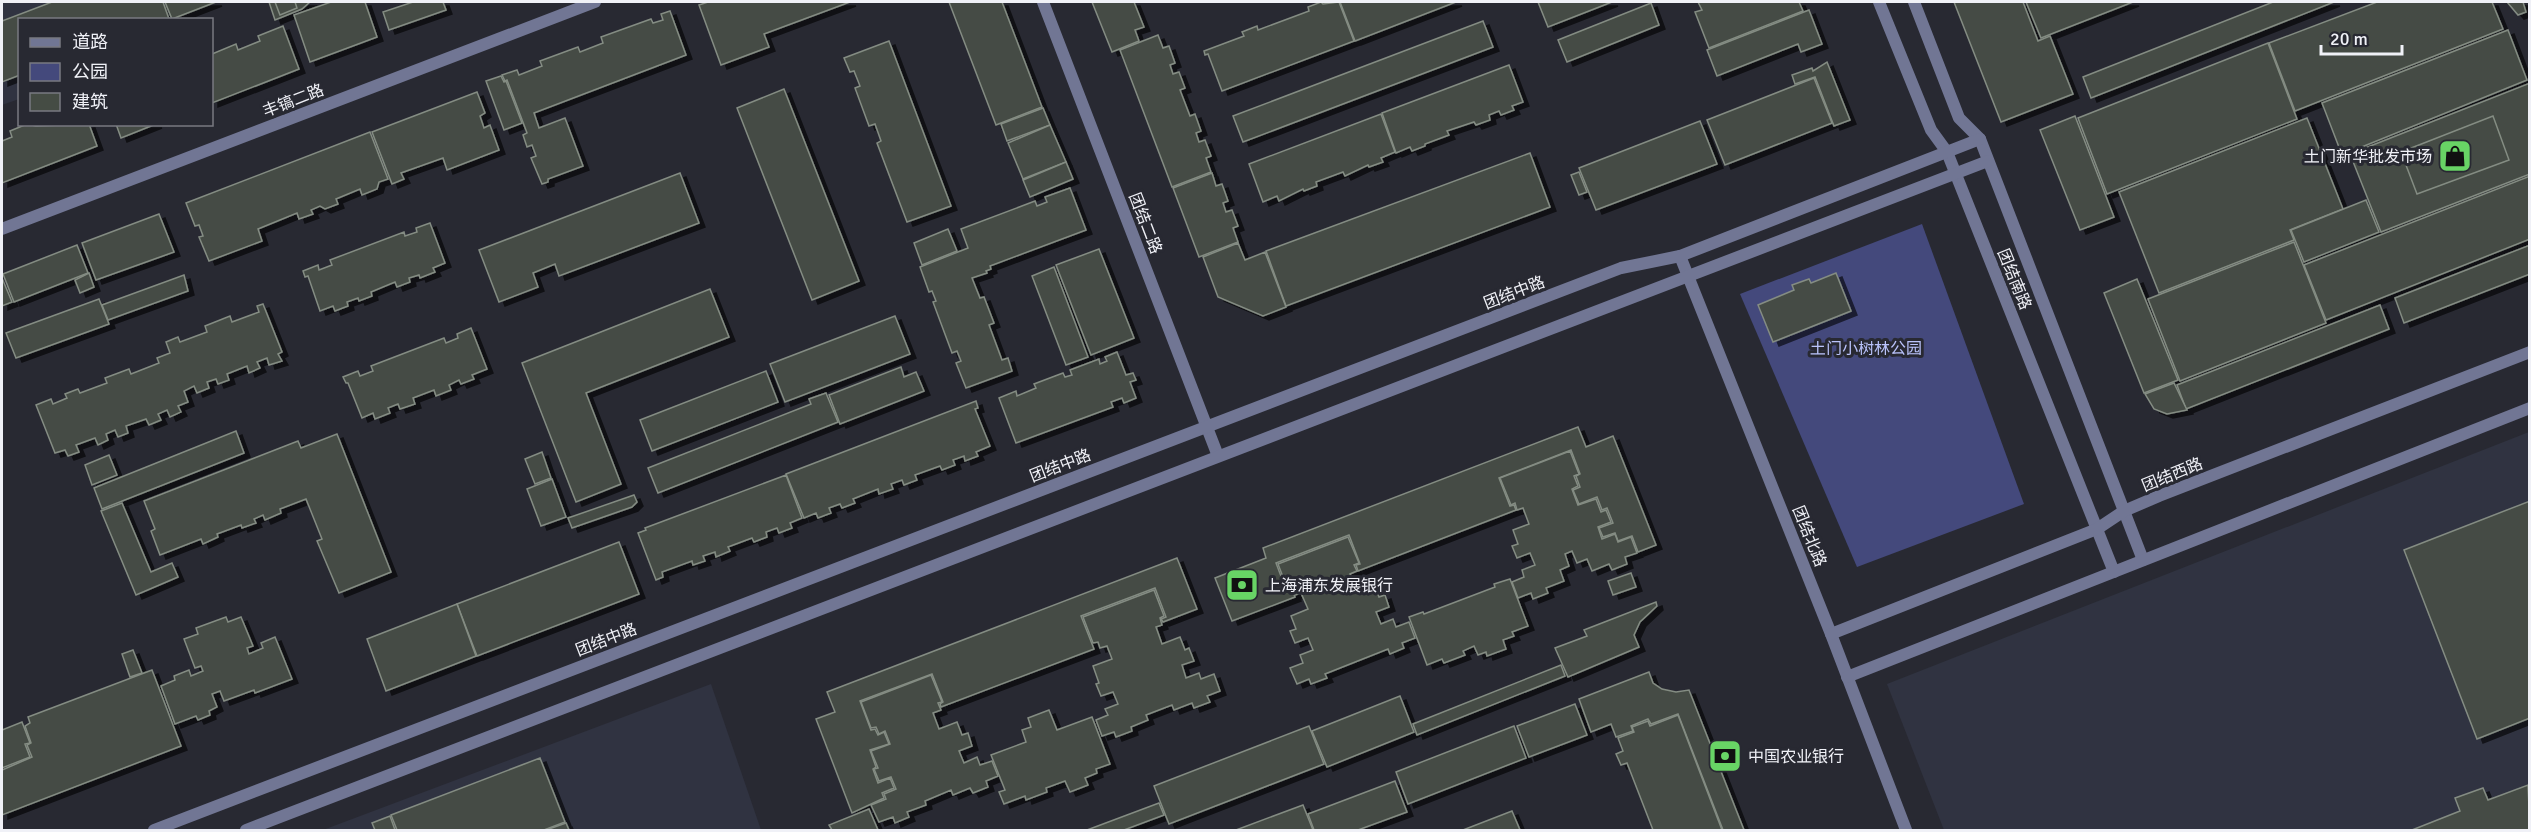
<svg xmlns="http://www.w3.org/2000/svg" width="2531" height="832" font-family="Signika,'Noto Sans SC',sans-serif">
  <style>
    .built { fill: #303341 }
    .green { fill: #44497c }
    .building { fill: #454c44; stroke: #848c83; stroke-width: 1.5; filter: url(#shadow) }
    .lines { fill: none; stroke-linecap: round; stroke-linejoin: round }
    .minor { stroke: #717694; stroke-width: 12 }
    .tertiary { stroke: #717694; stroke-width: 12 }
    .labels { text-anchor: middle; stroke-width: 6; stroke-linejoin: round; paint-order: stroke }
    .street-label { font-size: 16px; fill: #f0f1f7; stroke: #282932 }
    .poi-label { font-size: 16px; fill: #f0f1f7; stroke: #282932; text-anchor: start }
    .park-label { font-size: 16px; fill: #b9c2fa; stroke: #282932 }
  </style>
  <defs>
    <filter id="shadow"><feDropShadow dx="6" dy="4" stdDeviation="0" flood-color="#0009"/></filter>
  </defs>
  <rect width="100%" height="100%" fill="#282932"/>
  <!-- built -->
  <g class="built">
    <path d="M2 2H169L176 19 20 20 19 99 2 105Z"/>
    <path d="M2529 432V830H1944L1887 684Z"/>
    <path d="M711 684 761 830H323Z"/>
  </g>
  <!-- green -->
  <path class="green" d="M1922 224 2024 504 1857 567 1740 294Z"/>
  <!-- building -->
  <g class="building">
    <path d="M52 2H163L169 19 20 20V75L2 82V21Z"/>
    <path d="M165 2H216L172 19Z"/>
    <path d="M269 2H310L302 9 275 20Z"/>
    <path d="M275 2H295L297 8 280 15Z"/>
    <path d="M331 2H365L377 37 310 62 294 15Z"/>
    <path d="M413 2H443L446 10 389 30 383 12Z"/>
    <path d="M708 2H850L764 34 769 47 721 65 699 5Z"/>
    <path d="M949 2H1002L1042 107 996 125Z"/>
    <path d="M1092 2H1134L1144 27 1135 30 1139 41 1112 52Z"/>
    <path d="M1321 2 1323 4 1339 2 1354 41 1222 91 1208 54 1205 55 1204 51 1244 36 1242 32 1257 26 1258 30 1309 11 1308 7Z"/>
    <path d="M1340 2H1456L1355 41Z"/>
    <path d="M1538 2H1612L1548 27Z"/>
    <path d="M1698 2H1799L1803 11 1709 48 1695 12 1702 10Z"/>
    <path d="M1954 2H2023L2038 41 2050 36 2073 94 2001 122Z"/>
    <path d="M2026 2H2133L2041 38Z"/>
    <path d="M2273 2H2334L2091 98 2083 77Z"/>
    <path d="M2377 2H2492L2503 29 2295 111 2269 43Z"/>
    <path d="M2507 2H2523L2526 12 2518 15Z"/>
    <path d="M1651 3 1659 25 1567 62 1558 40Z"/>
    <path d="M1809 10 1822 44 1801 52 1798 44 1717 76 1707 50Z"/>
    <path d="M670 11 686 55 534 113 539 128 565 118 583 166 548 179V182L542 184 531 158 536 156 532 145 527 147 523 135 527 133 507 80 505 81 502 75 517 70 519 75 542 66 540 61 578 47 580 52 603 43 601 37 651 19 653 23 663 20 661 14Z"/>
    <path d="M1483 21 1493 47 1243 142 1233 116Z"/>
    <path d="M283 26 299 69 212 103V54L236 44 238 50 260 41 258 36Z"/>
    <path d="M2508 30 2527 80 2342 155 2322 103Z"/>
    <path d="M1158 35 1163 48 1169 46 1175 63 1170 65 1173 74 1179 72 1185 88 1180 90 1190 116 1195 114 1201 131 1196 133 1199 142 1205 140 1211 156 1206 158 1211 172 1172 187 1120 50Z"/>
    <path d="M889 41 951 206 907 222 877 143 881 141 875 124 869 126 855 88 860 86 854 71 850 72 844 58Z"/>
    <path d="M2268 43 2297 119 2107 194 2078 118Z"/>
    <path d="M1827 62 1850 120 1834 126 1815 77 1795 84 1792 75 1812 68 1813 71Z"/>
    <path d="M1509 65 1523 102 1512 106 1514 110 1501 115 1499 111 1489 115 1490 120 1476 125 1474 122 1447 131 1449 135 1425 144V146L1412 151 1410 147 1396 153 1382 113Z"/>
    <path d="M501 76 504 82 506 81 522 123 504 130 486 81Z"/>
    <path d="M1814 78 1832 123 1725 165 1707 120Z"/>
    <path d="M2530 83V174L2381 232 2350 154Z"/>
    <path d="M784 89 859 281 812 300 737 108Z"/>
    <path d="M477 92 485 113 480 116 484 128 490 125 499 150 447 170 443 158 401 173 404 179 392 184 372 132Z"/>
    <path d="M1043 108 1050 125 1007 141 1001 124Z"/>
    <path d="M1381 114 1395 152 1381 158 1383 162 1369 167 1368 165 1345 176 1343 172 1316 182 1317 186 1304 191 1303 189 1279 201 1277 196 1263 202 1249 164Z"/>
    <path d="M2075 116 2114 217 2080 230 2040 130Z"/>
    <path d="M2493 116 2509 160 2417 194 2401 152Z"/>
    <path d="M2307 118 2343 209 2290 230 2294 240 2159 293 2119 192Z"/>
    <path d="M1700 121 1717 164 1596 210 1579 168Z"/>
    <path d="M27 124 36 126 89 124 97 146 2 183V141L12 137 10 131Z"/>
    <path d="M116 124H156L121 138Z"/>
    <path d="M1050 125 1066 162 1023 179 1008 143Z"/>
    <path d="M370 132 388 179 379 182 377 189 362 195 360 189 336 199 338 204 325 209 320 206 311 210 313 214 299 219 297 213 258 229 262 241 209 261 199 237 203 236 199 225 195 226 186 203Z"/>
    <path d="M1530 153 1550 207 1286 306 1266 251Z"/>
    <path d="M1066 162 1073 179 1030 197 1023 180Z"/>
    <path d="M1579 172 1587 192 1579 195 1571 175Z"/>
    <path d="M680 173 699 223 559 276 555 264 533 273 538 287 499 302 479 250Z"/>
    <path d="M1212 173 1216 186 1222 184 1228 201 1223 203 1226 212 1232 210 1238 226 1233 228 1238 242 1199 257 1173 188Z"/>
    <path d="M2530 176V239L2326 320 2304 265Z"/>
    <path d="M1070 188 1086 230 990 266 991 269 986 271 987 273 972 278 980 298 984 297 994 323 989 325 1002 360 1008 358 1012 371 966 388 956 363 961 361 957 351 952 353 933 302 936 301 932 291 929 292 920 267 968 248 961 229 1035 201 1037 206 1047 202 1045 197Z"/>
    <path d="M2366 200 2379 232 2304 262 2291 230Z"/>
    <path d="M159 214 174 252 96 280 82 243Z"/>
    <path d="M430 223 445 263 433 268 435 272 420 278 419 275 409 278 410 282 397 287 395 282 371 292 372 296 359 301 358 298 347 302 348 306 335 311 333 306 320 311 308 276 305 277 303 271 318 265 319 270 332 265 330 260 404 232 405 236 417 232 416 228Z"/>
    <path d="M948 229 957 251 922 265 914 243Z"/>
    <path d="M2294 242 2326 323 2180 381 2148 299Z"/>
    <path d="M1238 243 1245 260 1265 252 1286 307 1263 316 1218 297 1203 257Z"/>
    <path d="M77 245 88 273 14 302 3 274Z"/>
    <path d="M2530 245V274L2404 323 2395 298Z"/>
    <path d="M1099 249 1134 338 1091 355 1056 265Z"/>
    <path d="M1054 267 1088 357 1066 365 1032 276Z"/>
    <path d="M89 273 94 287 80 293 75 280Z"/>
    <path d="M1836 273 1851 311 1773 342 1758 305 1794 290 1792 285 1809 279 1811 283Z"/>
    <path d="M184 275 188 291 108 320 102 305Z"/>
    <path d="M2 278 12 302 2 306Z"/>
    <path d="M2137 279 2178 380 2144 393 2104 293Z"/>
    <path d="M710 289 729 337 586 393 621 484 576 502 522 363Z"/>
    <path d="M99 299 109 324 16 358 6 333Z"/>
    <path d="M263 304 282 352 278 354 282 361 269 365 267 358 257 362 260 368 249 373 247 366 227 374 229 380 218 384 216 379 207 382 209 388 197 393 194 386 184 391 188 402 178 406 181 412 170 417 167 410 158 414 161 420 149 425 146 419 126 426 128 433 118 437 115 430 106 434 108 440 98 445 95 438 76 445 79 452 68 456 65 450 55 453 36 405 51 399 53 404 67 398 65 394 78 389 80 393 107 383 105 378 129 369 131 374 159 363 157 358 170 353 166 342 178 337 180 342 207 332 205 326 230 316 232 322 259 312 257 306Z"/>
    <path d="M2380 305 2389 329 2186 409 2177 385Z"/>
    <path d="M895 316 910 354 785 402 770 364Z"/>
    <path d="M471 328 487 369 472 375 474 379 461 384 459 380 449 385 451 390 436 396 434 390 413 398 415 404 400 409 398 404 388 408 390 413 375 419 373 413 362 418 348 383H346L343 377 358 371 360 376 373 371 371 366 444 338 446 343 458 338 457 334Z"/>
    <path d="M1117 352 1126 375 1133 373 1136 380 1130 382 1136 398 1124 403 1122 398 1111 402 1113 407 1016 443 999 398 1016 391 1017 396 1036 388 1034 384 1063 373 1065 377 1072 375 1070 370 1099 359 1100 364 1107 361 1105 357Z"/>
    <path d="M901 367 904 377 916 372 924 391 840 424 829 395Z"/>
    <path d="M766 371 778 402 652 451 640 420Z"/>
    <path d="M2174 383 2187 410 2167 414 2154 409 2145 394Z"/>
    <path d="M826 393 838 422 658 493 648 468 811 404 809 399Z"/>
    <path d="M976 401 978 408 975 409 990 446 976 452 978 456 965 461 964 456 953 460 955 465 942 470 940 466 915 475 917 480 904 485 902 480 891 484 893 489 879 494 878 489 853 499 855 503 842 508 840 504 829 508 831 513 818 518 816 513 804 518 786 474Z"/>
    <path d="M1578 427 1586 447 1613 436 1656 545 1638 552 1632 536 1618 541 1615 533 1603 537 1599 528 1613 523 1607 508 1602 510 1597 497 1579 504 1573 490 1580 487 1576 476 1580 474 1571 450 1499 478 1510 506 1514 505 1516 510 1358 571 1356 565 1360 564 1349 535 1276 563 1287 592 1292 590 1295 597 1232 621 1215 578 1266 558 1263 548Z"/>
    <path d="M236 431 244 453 102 509 94 488Z"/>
    <path d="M337 434 391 572 339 593 317 541 322 539 306 499 280 509 281 513 265 520 263 515 254 519 256 523 242 528 241 525 217 534 218 537 203 544 201 539 160 555 151 531 155 529 144 501 298 441 301 448Z"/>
    <path d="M1570 451 1579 474 1574 476 1578 486 1572 489 1578 505 1596 499 1601 512 1606 510 1611 522 1598 527 1602 539 1615 534 1618 542 1631 537 1637 553 1625 557 1627 564 1612 570 1609 564 1592 571 1587 559 1577 563 1572 551 1565 554 1569 566 1560 570 1564 581 1546 588 1548 593 1533 599 1531 593 1518 598 1512 582 1524 577 1522 570 1535 565 1530 553 1517 558 1512 546 1518 544 1513 530 1529 524 1523 508 1517 510 1515 503 1511 505 1500 478Z"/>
    <path d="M542 452 551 478 535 484 525 459Z"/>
    <path d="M109 455 117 475 92 485 85 465Z"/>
    <path d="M786 475 802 518 790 523 792 528 779 533 777 528 766 532 767 537 754 542 752 538 728 547 730 551 716 557 715 552 703 556 705 561 693 565 692 561 662 572 663 577 656 580 638 533 646 530 645 528Z"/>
    <path d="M552 479 566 517 541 526 527 489Z"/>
    <path d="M634 495 637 502 632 507 572 528 568 518Z"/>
    <path d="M2530 501V718L2477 739 2404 550Z"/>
    <path d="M122 503 151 572 172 563 178 577 136 595 101 511Z"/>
    <path d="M1348 537 1359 563 1354 565 1357 571 1350 574 1357 590 1374 584 1379 597 1385 595 1389 607 1376 612 1381 624 1393 619 1396 627 1409 622 1415 638 1402 643 1404 648 1390 654 1388 649 1325 674 1327 678 1311 684 1309 679 1297 684 1290 668 1303 663 1300 655 1313 650 1308 638 1295 643 1290 631 1296 629 1291 616 1308 609 1301 593 1295 595 1293 588 1288 590 1278 564Z"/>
    <path d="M619 542 639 594 477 656 457 604Z"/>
    <path d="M1177 558 1197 609 1163 622 1161 619 1166 617 1155 588 1081 616 1094 649 941 707 940 704 943 702 932 674 860 701 871 730 875 729 878 735 884 732 889 744 870 750 876 767 873 769 878 783 890 778 894 788 882 793 884 798 852 813 816 719 835 712 827 692Z"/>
    <path d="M1631 573 1636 587 1613 595 1608 581Z"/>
    <path d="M1510 579 1528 626 1512 632 1514 636 1503 640 1506 649 1487 656 1486 652 1478 655 1474 646 1463 651 1465 655 1444 663 1442 659 1427 665 1409 617 1423 612 1424 614 1495 587 1494 584Z"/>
    <path d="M1154 590 1164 616 1160 618 1162 625 1156 627 1162 644 1180 637 1185 650 1189 648 1194 661 1182 665 1186 678 1199 673 1201 679 1214 674 1220 691 1207 696 1210 702 1194 708 1192 703 1174 710 1172 705 1146 715 1148 720 1131 727 1132 731 1116 737 1114 732 1102 736 1096 720 1108 715 1105 709 1118 704 1113 692 1101 696 1096 684 1099 683 1093 666 1112 659 1107 646 1100 648 1098 642 1093 643 1083 617Z"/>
    <path d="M1656 602 1657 606 1640 622 1634 635 1639 647 1568 677 1555 648 1587 636 1584 630Z"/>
    <path d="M457 604 476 656 386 691 367 639Z"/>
    <path d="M226 617 228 622 241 617 253 646 247 648 249 654 263 648 261 643 275 637 292 679 255 693 254 690 224 701 220 691 212 694 217 707 209 711 210 715 198 720 196 716 175 724 161 686 175 680 174 676 189 670 191 676 203 671 201 666 195 668 184 639 198 634 196 628Z"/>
    <path d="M133 650 142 673 130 677 122 654Z"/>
    <path d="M1561 665 1565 676 1417 735 1413 724Z"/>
    <path d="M152 670 181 746 2 815V770L32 757 27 745 31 743 25 726 30 723 28 717Z"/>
    <path d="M1649 672 1653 683 1662 689 1676 692 1689 690 1744 830H1723L1678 714 1651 724 1648 719 1631 726 1633 731 1616 737 1611 724 1591 732 1579 699Z"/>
    <path d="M931 675 942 702 938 703 941 710 933 713 939 729 957 722 962 735 968 733 972 746 959 751 964 763 977 757 980 765 992 761 998 776 986 781 988 787 973 793 970 788 953 795 951 790 925 801 926 805 907 812 909 817 895 823 893 817 879 822 871 805 886 799 884 794 896 789 891 777 879 781 874 769 878 768 871 751 890 744 885 731 879 734 876 727 871 728 861 702Z"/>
    <path d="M1400 696 1414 732 1327 767 1312 731Z"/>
    <path d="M1575 704 1587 735 1529 757 1517 726Z"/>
    <path d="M1049 710 1057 730 1092 717 1110 764 1096 769 1097 773 1085 778 1088 785 1070 792 1065 781 1046 788 1047 792 1026 800 1025 796 1004 804 999 792 1005 790 991 755 1026 742 1022 730 1031 727 1028 718Z"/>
    <path d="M1678 715 1722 830H1653L1627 763 1621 765 1616 754 1623 751 1618 738 1634 732 1632 727 1648 721 1650 726Z"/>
    <path d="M22 722 30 743 25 744 30 757 2 768V730Z"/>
    <path d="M1309 726 1324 764 1169 824 1154 786Z"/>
    <path d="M1514 726 1526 758 1408 804 1396 772Z"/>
    <path d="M540 758 565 822 544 830H397L391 815Z"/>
    <path d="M1395 781 1407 812 1358 830H1314L1308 814Z"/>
    <path d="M2528 785 2530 830H2412L2460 811 2455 798 2483 788 2488 800Z"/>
    <path d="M1159 803 1164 815 1124 830H1087Z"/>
    <path d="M1303 805 1313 830H1236Z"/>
    <path d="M869 809 878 830H832L829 825Z"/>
    <path d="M1512 811 1520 830H1463Z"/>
    <path d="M390 816 395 830H375L372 823Z"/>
    <path d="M566 823 569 830H546Z"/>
  </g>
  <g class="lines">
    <!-- minor -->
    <path class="minor" d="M2 229 595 2"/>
    <!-- tertiary -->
    <g class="tertiary">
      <path d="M1043 2 1218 456"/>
      <path d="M1879 2 1931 130 1947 152 2114 572"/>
      <path d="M1914 2 1959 118 1980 139 2143 560"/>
      <path d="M1680 256 1831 634 1906 830"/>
      <path d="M1831 634 2097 529 2124 511 2159 496 2530 352"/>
      <path d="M1847 677 2530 408"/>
      <path d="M154 830 1621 268 1680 256 1980 139"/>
      <path d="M246 830 1988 161"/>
    </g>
  </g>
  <!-- icons -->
  <defs>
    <g id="shop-square" transform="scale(1.725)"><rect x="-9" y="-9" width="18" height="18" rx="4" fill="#68d465" stroke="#282932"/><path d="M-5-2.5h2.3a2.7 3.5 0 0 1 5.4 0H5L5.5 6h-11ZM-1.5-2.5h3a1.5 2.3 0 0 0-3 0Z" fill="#111"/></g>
    <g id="bank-square" transform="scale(1.725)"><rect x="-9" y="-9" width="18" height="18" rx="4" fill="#68d465" stroke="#282932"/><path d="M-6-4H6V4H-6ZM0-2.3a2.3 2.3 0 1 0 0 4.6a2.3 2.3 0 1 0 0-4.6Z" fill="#111"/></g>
  </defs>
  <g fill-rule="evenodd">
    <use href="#shop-square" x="2455" y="156"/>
    <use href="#bank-square" x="1242" y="585"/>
    <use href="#bank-square" x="1725" y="756"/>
  </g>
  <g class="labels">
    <!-- street labels -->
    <g class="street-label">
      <text transform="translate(293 100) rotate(-21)" y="6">丰镐二路</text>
      <text transform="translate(1146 223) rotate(69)" y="6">团结二路</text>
      <text transform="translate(2015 279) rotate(68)" y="6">团结南路</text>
      <text transform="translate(1514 292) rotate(-21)" y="6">团结中路</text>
      <text transform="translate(1060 465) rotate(-21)" y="6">团结中路</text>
      <text transform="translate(2172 474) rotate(-22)" y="6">团结西路</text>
      <text transform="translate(1810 536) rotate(68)" y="6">团结北路</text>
      <text transform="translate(606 639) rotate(-21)" y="6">团结中路</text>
    </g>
    <!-- poi labels -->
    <g class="poi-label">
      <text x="2432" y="162" text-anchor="end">土门新华批发市场</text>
      <text x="1265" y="591">上海浦东发展银行</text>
      <text x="1748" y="762">中国农业银行</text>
    </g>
    <!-- park labels -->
    <g class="park-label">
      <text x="1866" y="354">土门小树林公园</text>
    </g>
  </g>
  <!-- border -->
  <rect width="2531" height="832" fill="none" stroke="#f0f1f7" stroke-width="6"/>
  <!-- legend -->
  <rect x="18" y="18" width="195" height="108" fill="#282932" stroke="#787981" stroke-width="1.5"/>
  <rect x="30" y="38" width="30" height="9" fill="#717694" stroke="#787981" stroke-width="1.5"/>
  <text x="72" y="48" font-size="18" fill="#f0f1f7">道路</text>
  <rect x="30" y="63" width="30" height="18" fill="#44497c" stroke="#787981" stroke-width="1.5"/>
  <text x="72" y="78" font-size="18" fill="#f0f1f7">公园</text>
  <rect x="30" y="93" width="30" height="18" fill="#454c44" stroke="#787981" stroke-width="1.5"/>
  <text x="72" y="108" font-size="18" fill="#f0f1f7">建筑</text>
  <!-- scale -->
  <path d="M2321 45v9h81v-9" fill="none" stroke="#f0f1f7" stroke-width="3"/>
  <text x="2330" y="45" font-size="18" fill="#f0f1f7" stroke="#282932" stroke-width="4.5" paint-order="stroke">20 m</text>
</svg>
